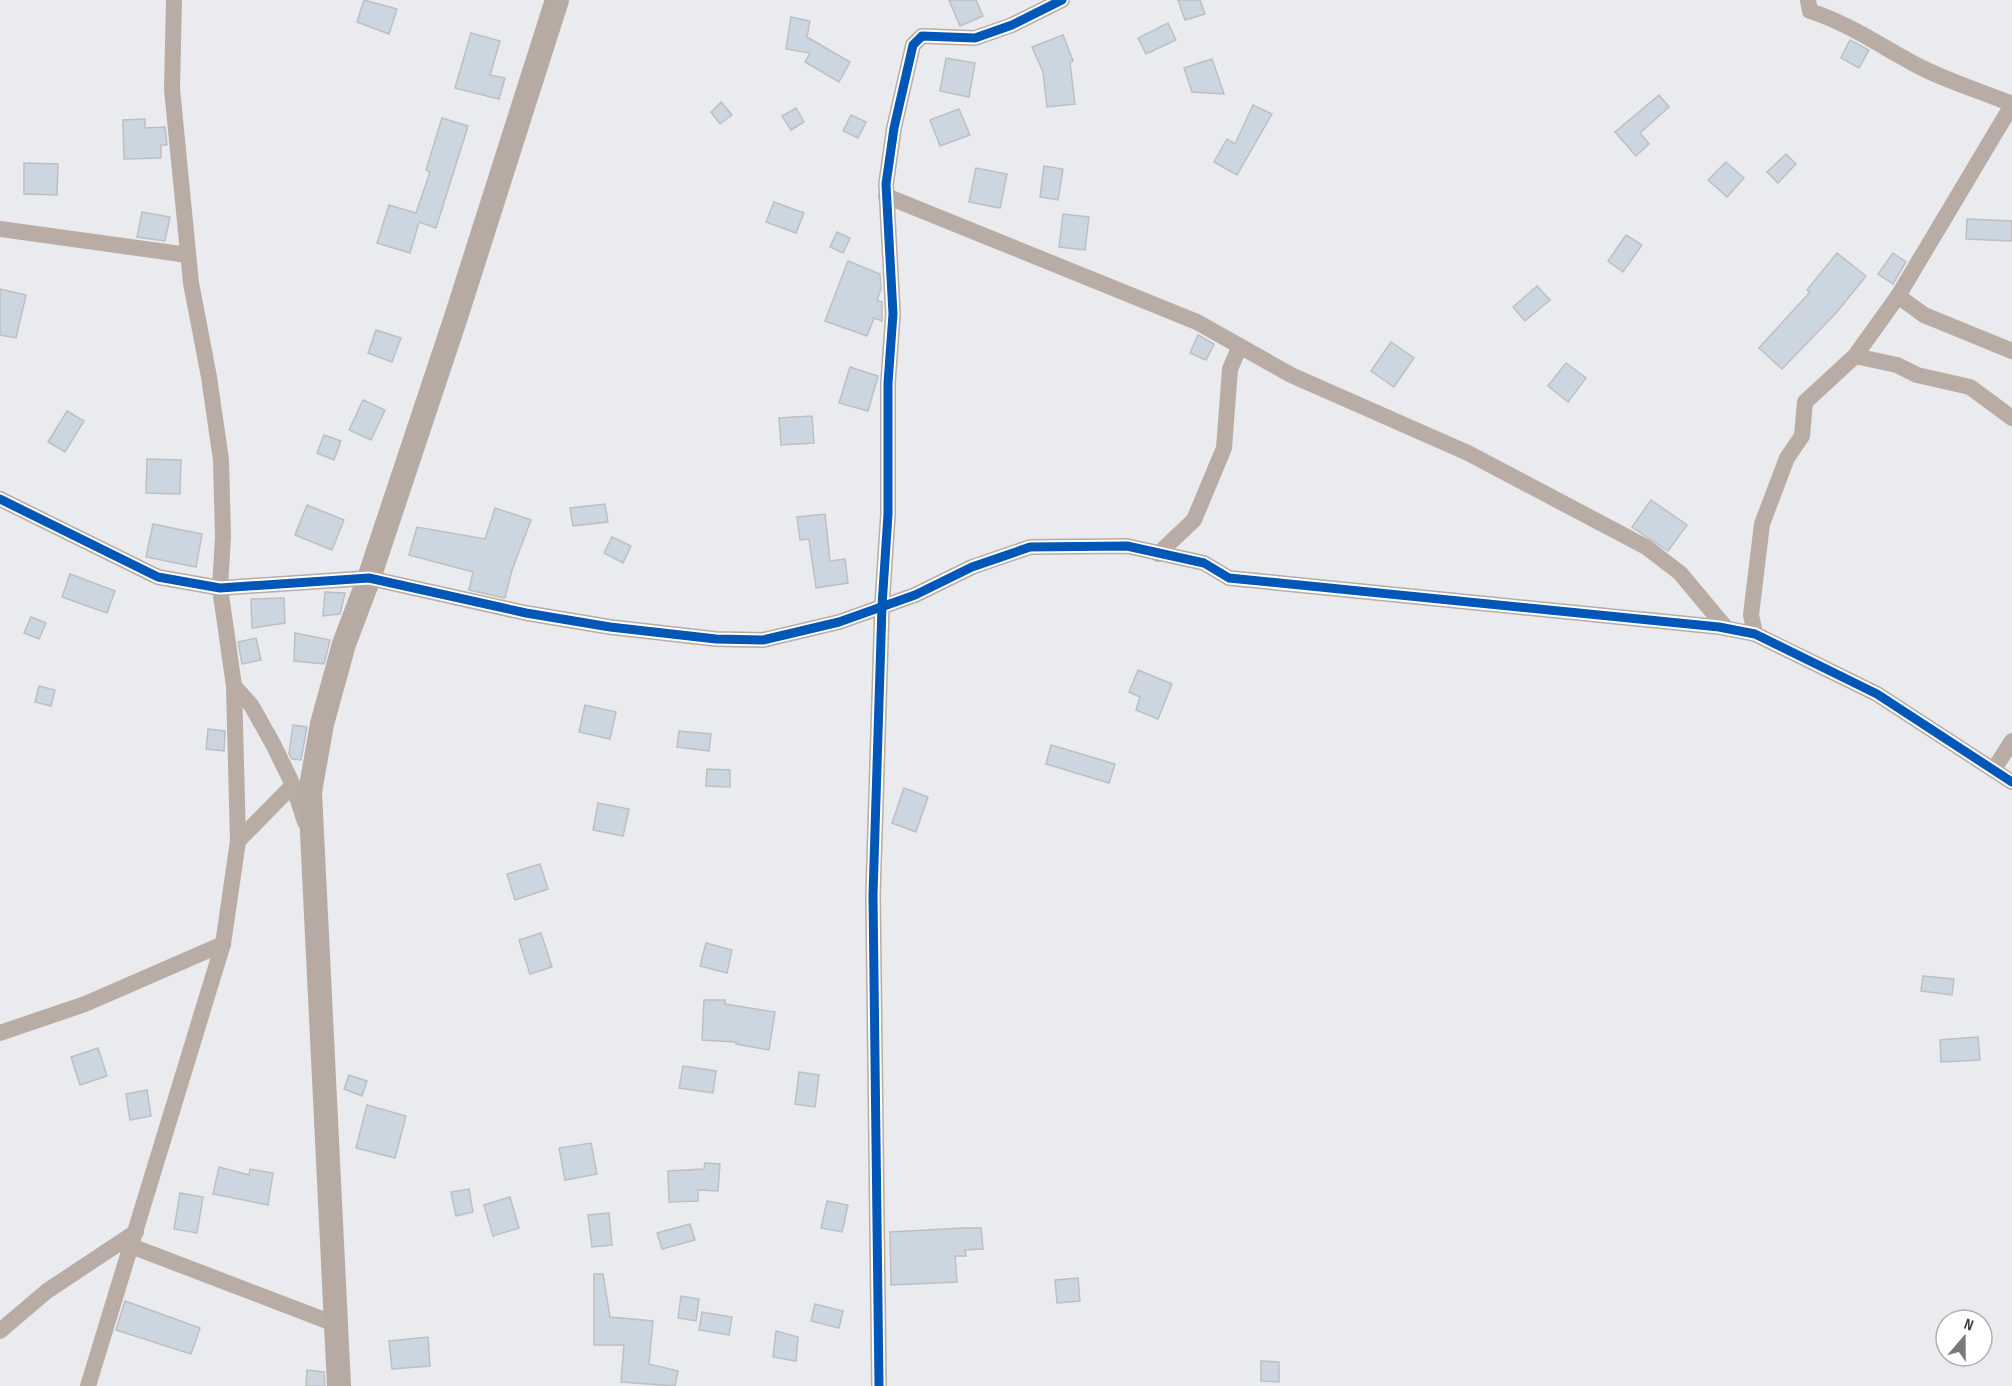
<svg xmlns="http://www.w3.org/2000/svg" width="2012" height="1386" font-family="'Sofia Sans Condensed',sans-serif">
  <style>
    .building { fill: #ccd6e1; stroke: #bebfc1; stroke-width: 1.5 }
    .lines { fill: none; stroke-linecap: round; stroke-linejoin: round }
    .street { stroke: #b9aca4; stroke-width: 16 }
    .secondary { stroke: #b7aaa3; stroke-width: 24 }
    .cycleway-casing { stroke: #fff; stroke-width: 13 }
    .cycleway { stroke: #0057b8; stroke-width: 9 }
  </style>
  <rect width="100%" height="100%" fill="#e9ebee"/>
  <!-- building -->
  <g class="building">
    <path d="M364 0 397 9 389 34 357 22Z"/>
    <path d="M949 0H976L983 16 960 26Z"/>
    <path d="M1178 0H1200L1205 14 1185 20Z"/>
    <path d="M791 17 810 21 807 37 850 62 839 82 805 62 810 53 786 49Z"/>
    <path d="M1168 23 1176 40 1146 54 1138 38Z"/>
    <path d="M471 33 500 41 490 75 505 78 499 99 455 88Z"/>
    <path d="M1063 35 1073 61 1070 63 1075 104 1047 107 1043 72 1032 47Z"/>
    <path d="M1850 40 1869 50 1859 68 1841 58Z"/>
    <path d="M946 58 975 63 969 97 940 91Z"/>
    <path d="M1212 59 1224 94 1192 92 1184 68Z"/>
    <path d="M1659 95 1669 107 1640 133 1649 144 1636 156 1615 132Z"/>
    <path d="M721 102 732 115 720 124 711 112Z"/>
    <path d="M1253 105 1272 114 1237 175 1214 162 1227 139 1235 144Z"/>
    <path d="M796 108 804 122 791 130 782 116Z"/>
    <path d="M959 109 970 135 940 146 930 120Z"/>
    <path d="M851 115 866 122 858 138 843 131Z"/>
    <path d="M442 118 468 126 436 228 419 222 410 253 377 243 389 205 416 213 430 172 426 170Z"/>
    <path d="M145 119V128L165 127 167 145H161V158L124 159 123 120Z"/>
    <path d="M1786 154 1796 164 1778 183 1767 172Z"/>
    <path d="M1726 162 1744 178 1727 197 1708 180Z"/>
    <path d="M24 163 58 164 57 195 24 194Z"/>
    <path d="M1044 166 1063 169 1058 200 1040 197Z"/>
    <path d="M976 168 1007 174 1000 208 969 202Z"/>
    <path d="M774 202 804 213 796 233 766 222Z"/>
    <path d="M142 212 170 217 165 241 137 237Z"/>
    <path d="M1063 214 1089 217 1085 250 1059 247Z"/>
    <path d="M1967 219 2012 221V241L1966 239Z"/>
    <path d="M837 232 850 238 843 253 830 247Z"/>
    <path d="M1626 235 1642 245 1623 272 1608 261Z"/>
    <path d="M1837 253 1866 276 1836 313 1782 369 1759 348 1810 292 1807 290Z"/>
    <path d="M1893 253 1906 262 1893 284 1878 274Z"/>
    <path d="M848 261 880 274 881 289 877 300 882 302V321L874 318 867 336 825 321Z"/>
    <path d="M1537 286 1550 300 1525 321 1513 307Z"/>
    <path d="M0 289 26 295 16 338 0 335Z"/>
    <path d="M376 330 401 338 392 362 368 353Z"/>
    <path d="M1198 335 1214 344 1206 360 1190 353Z"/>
    <path d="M1391 342 1414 358 1394 387 1371 371Z"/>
    <path d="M1566 363 1586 378 1568 402 1548 386Z"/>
    <path d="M850 367 878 376 868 411 839 403Z"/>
    <path d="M363 400 385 410 371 440 349 430Z"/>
    <path d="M67 411 84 421 65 452 48 442Z"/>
    <path d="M812 416 814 443 781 445 779 418Z"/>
    <path d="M324 435 341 441 334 460 317 453Z"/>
    <path d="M147 459 181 460 180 494 146 493Z"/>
    <path d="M1651 500 1687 525 1668 551 1632 527Z"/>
    <path d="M605 504 608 522 573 526 570 508Z"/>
    <path d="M307 505 344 520 332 550 295 535Z"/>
    <path d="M495 508 531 520 512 570 505 598 469 590 473 572 409 555 417 527 485 539Z"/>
    <path d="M825 514 830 561 845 559 848 583 816 588 809 539 800 540 797 517Z"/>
    <path d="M153 524 202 534 196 567 146 557Z"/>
    <path d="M612 537 631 546 623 563 604 553Z"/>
    <path d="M70 574 115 591 107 613 62 597Z"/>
    <path d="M325 592 345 593 340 614 323 616Z"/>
    <path d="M284 598 285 623 252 628 251 599Z"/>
    <path d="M31 617 46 623 39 639 24 633Z"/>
    <path d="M295 633 330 640 324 664 294 661Z"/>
    <path d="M256 638 261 660 242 664 238 642Z"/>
    <path d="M1138 670 1172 684 1158 719 1136 710 1140 697 1129 692Z"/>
    <path d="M39 686 55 690 51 706 35 702Z"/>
    <path d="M585 705 616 712 610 739 579 732Z"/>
    <path d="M293 725 307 727 301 760 292 759 289 753Z"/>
    <path d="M208 729 225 731 224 751 206 749Z"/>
    <path d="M679 731 711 734 709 751 677 747Z"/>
    <path d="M1051 745 1115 764 1109 783 1046 764Z"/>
    <path d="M707 769 730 770V787L706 786Z"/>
    <path d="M904 788 928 797 916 832 892 823Z"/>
    <path d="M598 803 629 809 623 836 593 830Z"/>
    <path d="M540 864 548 889 515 900 507 874Z"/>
    <path d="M541 933 552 967 530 974 519 940Z"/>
    <path d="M706 943 732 950 727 973 700 966Z"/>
    <path d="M1923 976 1954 979 1952 995 1921 991Z"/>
    <path d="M704 1000H725V1004L775 1012 769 1050 736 1044V1042L702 1040Z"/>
    <path d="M1978 1037 1980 1060 1941 1062 1940 1040Z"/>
    <path d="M98 1048 107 1076 80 1085 71 1057Z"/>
    <path d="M683 1066 716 1071 713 1093 679 1088Z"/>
    <path d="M799 1072 819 1075 815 1107 795 1104Z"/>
    <path d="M349 1075 367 1081 362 1096 344 1089Z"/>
    <path d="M147 1090 151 1116 130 1120 126 1094Z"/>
    <path d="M367 1105 406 1116 395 1158 356 1148Z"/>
    <path d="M591 1143 597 1174 565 1180 559 1148Z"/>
    <path d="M705 1163 720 1164 718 1191 698 1190V1201L669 1202 668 1171 704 1169Z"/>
    <path d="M219 1167 249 1175 250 1169 273 1173 268 1205 213 1194Z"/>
    <path d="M469 1189 473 1212 456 1216 451 1192Z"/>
    <path d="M180 1193 203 1197 197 1233 174 1229Z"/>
    <path d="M510 1197 519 1228 493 1236 484 1205Z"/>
    <path d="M827 1201 848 1205 842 1232 821 1228Z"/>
    <path d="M609 1213 612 1245 592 1247 588 1215Z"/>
    <path d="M690 1224 695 1240 662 1249 657 1233Z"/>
    <path d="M964 1228H981L983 1249 965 1250 966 1256H955L957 1282 891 1285 890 1232Z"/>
    <path d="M594 1274H603L610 1317 653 1321 649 1364 678 1371 675 1386 621 1382 624 1345H594Z"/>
    <path d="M1078 1278 1080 1301 1057 1303 1055 1280Z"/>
    <path d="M681 1296 699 1299 696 1321 678 1318Z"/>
    <path d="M125 1301 200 1328 191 1354 116 1330Z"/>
    <path d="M815 1304 843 1311 839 1328 811 1321Z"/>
    <path d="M702 1312 732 1317 729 1335 699 1330Z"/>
    <path d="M776 1331 798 1337 796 1361 773 1357Z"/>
    <path d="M428 1337 430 1366 392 1369 389 1341Z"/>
    <path d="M1261 1361 1279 1362V1382L1261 1381Z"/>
    <path d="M307 1370 324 1372 325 1386H306Z"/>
  </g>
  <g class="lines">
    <!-- street -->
    <g class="street">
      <path d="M174 0 172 89 191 283 209 377 221 460 223 537 220 588 234 686 251 705 273 744 293 785 305 822"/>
      <path d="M1808 0 1810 11C1847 23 1876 43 1909 61 1940 79 1978 90 2012 104"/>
      <path d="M886 196 1197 322 1291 375 1468 453 1646 547 1680 573 1726 628"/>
      <path d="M0 229 188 255"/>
      <path d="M1898 296 1924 315 2012 351"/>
      <path d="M1855 356 1897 365 1917 375 1970 387 2012 418"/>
      <path d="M0 499 158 577 220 588 369 578 526 613 610 627 716 639 763 640 839 622 915 595 972 567 1030 547 1127 546 1204 563 1229 578 1719 627 1755 634 1877 694 2012 782"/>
      <path d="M1158 554 1194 520 1224 448 1230 369 1240 346"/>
      <path d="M1755 634 1751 615 1762 524 1787 458 1802 436 1805 402 1855 356 1898 296 2012 105"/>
      <path d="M1994 769 2012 741"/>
      <path d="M238 841 293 785"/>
      <path d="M0 1033 85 1004 223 944"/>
      <path d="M131 1246 335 1324"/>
      <path d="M0 1331 47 1291 136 1232"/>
      <path d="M88 1386 223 944 238 841 234 686"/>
      <path d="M879 1386 873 895 882 606 888 514V383L893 314 886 184 894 128 913 45 922 36 975 38 1012 25 1062 0"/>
    </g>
    <!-- secondary -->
    <path class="secondary" d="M339 1386 310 792 322 724 344 644 369 578 456 317 557 0"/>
    <!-- cycleway casing -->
    <g class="cycleway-casing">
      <g id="cycleway">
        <path d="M0 499 158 577 220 588 369 578 526 613 610 627 716 639 763 640 839 622 915 595 972 567 1030 547 1127 546 1204 563 1229 578 1719 627 1755 634 1877 694 2012 782"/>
        <path d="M879 1386 873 895 882 606 888 514V383L893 314 886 184 894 128 913 45 922 36 975 38 1012 25 1062 0"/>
      </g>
    </g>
    <!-- cycleway -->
    <use href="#cycleway" class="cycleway"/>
  </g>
  <!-- north arrow -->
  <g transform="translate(1964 1338) rotate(20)"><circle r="28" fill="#ffffff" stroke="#b1b1b2" stroke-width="1.5"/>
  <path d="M0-4.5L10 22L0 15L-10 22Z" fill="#797a7c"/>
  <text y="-9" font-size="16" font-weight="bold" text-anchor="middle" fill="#3c3d3e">N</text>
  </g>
</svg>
